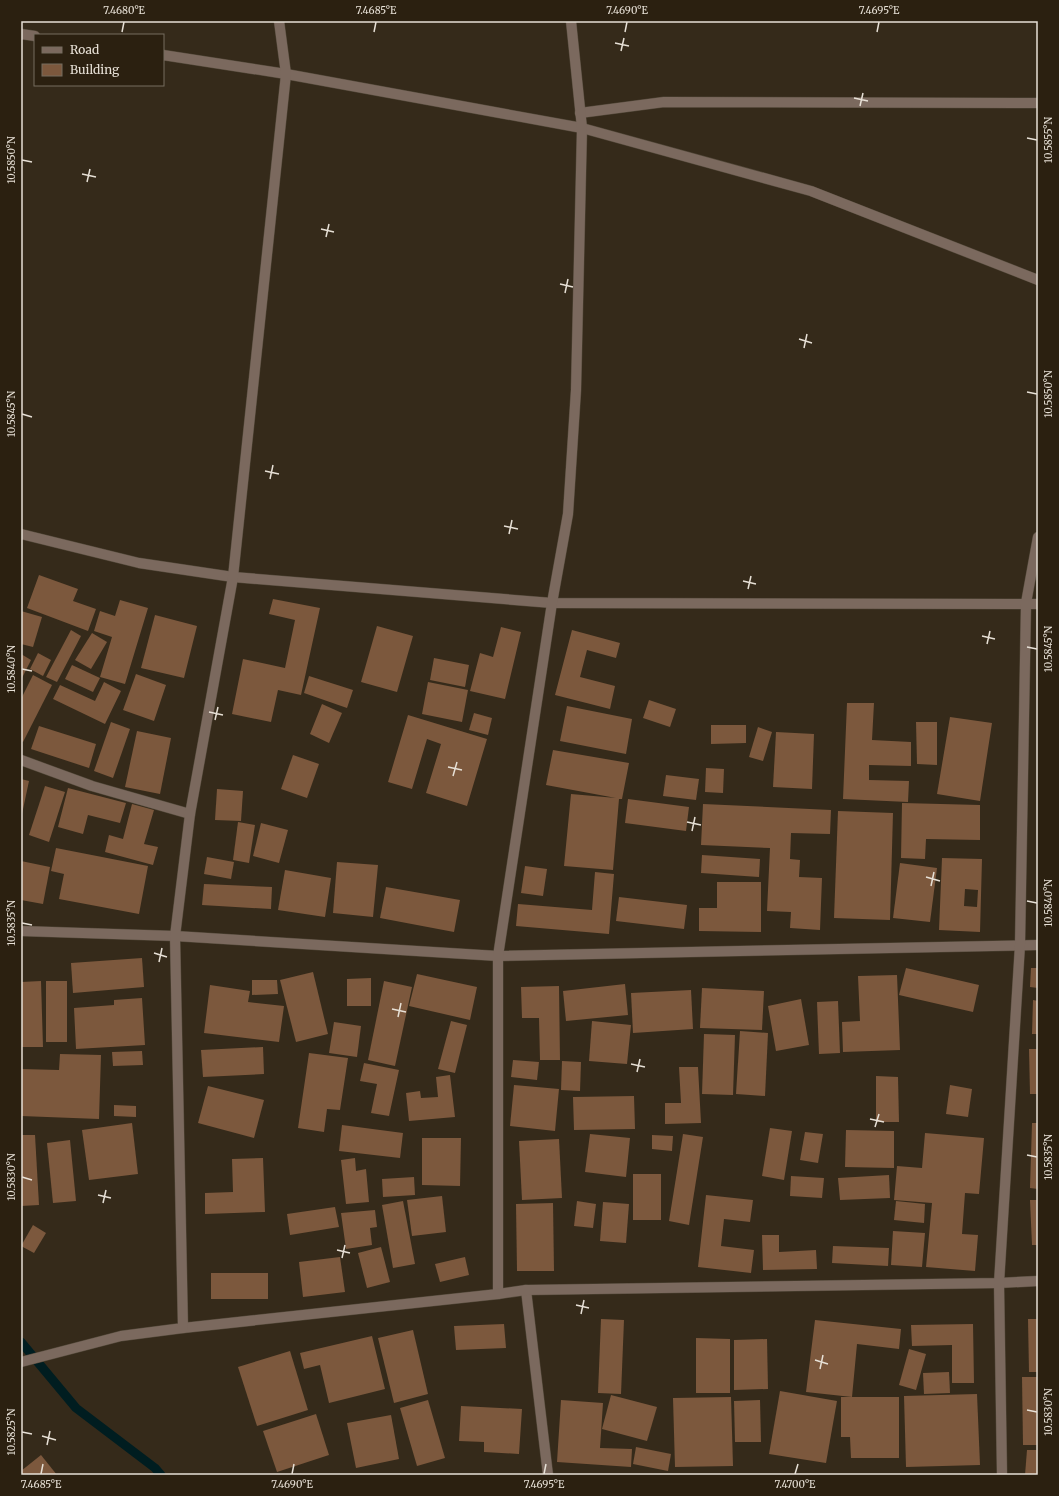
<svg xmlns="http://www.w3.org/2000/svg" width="1059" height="1496" font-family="Merriweather,serif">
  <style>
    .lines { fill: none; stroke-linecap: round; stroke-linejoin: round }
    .stream { stroke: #001d20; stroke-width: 9 }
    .building { fill: #7c583d; fill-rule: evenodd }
    .minor-casing { stroke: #514738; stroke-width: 11 }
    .minor { stroke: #7b695e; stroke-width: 10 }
    .ticks { fill: none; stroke: #e7e0d6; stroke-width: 1.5 }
    .neatline { fill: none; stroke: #e7e0d6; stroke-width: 1.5 }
    .ticks-label { font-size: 10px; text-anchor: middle; fill: #e7e0d6 }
  </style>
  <rect width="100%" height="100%" fill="#352a1a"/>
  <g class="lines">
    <!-- stream -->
    <path class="stream" d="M21 1342 76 1408 155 1468 161 1475"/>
  </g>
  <!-- building -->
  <g class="building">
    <path d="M39 575 78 589 73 601 96 609 88 631 27 608Z"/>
    <path d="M273 599 320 608 301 695 278 690 271 722 232 714 243 659 285 668 295 620 269 614Z"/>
    <path d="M120 600 148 608 125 684 100 677 112 637 94 631 100 611 115 616Z"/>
    <path d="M21 611 42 617 33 647 21 644Z"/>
    <path d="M155 615 197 626 184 678 141 668Z"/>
    <path d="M377 626 413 636 397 692 361 682Z"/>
    <path d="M501 627 521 632 505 699 470 691 480 653 493 657Z"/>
    <path d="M71 630 81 636 57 682 46 677Z"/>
    <path d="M572 630 620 643 616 658 587 650 580 677 615 686 610 709 555 695Z"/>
    <path d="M92 633 107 642 91 669 75 660Z"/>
    <path d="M38 653 51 660 43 676 30 669Z"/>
    <path d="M21 654 31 660 21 680Z"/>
    <path d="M434 658 469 665 465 687 430 680Z"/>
    <path d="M72 665 100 678 93 692 65 679Z"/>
    <path d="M136 674 166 685 154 721 123 710Z"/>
    <path d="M33 675 52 685 23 742 21 741V699Z"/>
    <path d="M309 676 353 690 347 708 304 693Z"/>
    <path d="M104 682 121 691 105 724 53 699 60 685 95 701Z"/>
    <path d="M428 682 468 690 462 722 422 714Z"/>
    <path d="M649 700 676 709 670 727 643 718Z"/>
    <path d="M847 703H874L872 740 911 742V766L869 765V780L909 781 908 802 843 799Z"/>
    <path d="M322 704 342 713 329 743 310 734Z"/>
    <path d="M567 706 632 719 626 754 560 741Z"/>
    <path d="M474 713 492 718 488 735 469 730Z"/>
    <path d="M408 715 487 739 467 806 426 793 441 744 427 739 412 789 388 782Z"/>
    <path d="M950 717 992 723 980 801 937 794Z"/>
    <path d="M111 722 130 729 113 778 94 771Z"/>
    <path d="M916 722H937V765L917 764Z"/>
    <path d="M711 725H746V743L711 744Z"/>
    <path d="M39 726 96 744 89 768 31 749Z"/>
    <path d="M758 727 772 732 763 761 749 757Z"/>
    <path d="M137 731 171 738 160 794 125 787Z"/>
    <path d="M776 732 814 734 812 789 773 787Z"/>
    <path d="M553 750 629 763 622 799H619L613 870 564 866 571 794 616 798 546 785Z"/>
    <path d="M293 755 319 764 307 798 281 789Z"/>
    <path d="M706 768 724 769 723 793 705 792Z"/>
    <path d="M666 775 699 779 696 800 663 796Z"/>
    <path d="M21 779 29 781 22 814H21Z"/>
    <path d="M45 786 65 792 49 842 29 835Z"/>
    <path d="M68 788 126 803 120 823 88 815 83 834 58 827Z"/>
    <path d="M217 789 243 791 241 821 215 820Z"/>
    <path d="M628 799 689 807 686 831 625 823Z"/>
    <path d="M902 803 980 805V840L926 839 925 859 901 858Z"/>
    <path d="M132 804 154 810 144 844 158 847 153 865 105 852 109 835 123 839Z"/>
    <path d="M703 804 831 810 830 834 791 833 790 859 800 860 799 877 822 878 820 930 790 928 791 912 767 911 770 848 701 845Z"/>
    <path d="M838 811 893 813 890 920 834 918Z"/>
    <path d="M238 822 255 825 249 863 233 860Z"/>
    <path d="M261 823 288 830 279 863 253 856Z"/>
    <path d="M56 848 148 866 139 914 59 899 64 874 51 871Z"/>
    <path d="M702 855 760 859 759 877 701 873Z"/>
    <path d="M207 857 234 862 231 879 204 874Z"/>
    <path d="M942 858 982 859 980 932 939 930ZM965 889 978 890 977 907 964 906Z"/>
    <path d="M21 861 50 867 43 904 21 900Z"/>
    <path d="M337 862 378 865 373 917 333 913Z"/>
    <path d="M900 863 937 868 930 922 893 918Z"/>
    <path d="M525 866 547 869 543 896 521 893Z"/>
    <path d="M285 870 331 878 325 917 278 910Z"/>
    <path d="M595 872 614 874 609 934 516 926 518 904 592 910Z"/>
    <path d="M717 882H761V932L699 931V908H717Z"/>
    <path d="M204 884 272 887 271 909 202 905Z"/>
    <path d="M386 887 460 900 454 932 380 918Z"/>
    <path d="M619 897 687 905 684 929 616 921Z"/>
    <path d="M142 958 144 987 73 993 71 963Z"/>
    <path d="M906 968 979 985 973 1012 899 995Z"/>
    <path d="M1031 968H1038V988L1030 987Z"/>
    <path d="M313 972 328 1034 296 1042 280 980Z"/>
    <path d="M417 974 477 987 470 1020 409 1006Z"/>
    <path d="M897 975 900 1050 843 1052 842 1022 860 1021 858 976Z"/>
    <path d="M371 978V1006H347V979Z"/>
    <path d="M252 980H277L278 994 252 995Z"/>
    <path d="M41 981 43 1047H21V982Z"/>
    <rect x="46" y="981" width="21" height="61"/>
    <path d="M384 981 412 987 395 1066 368 1060Z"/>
    <path d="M625 984 628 1015 566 1021 563 991Z"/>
    <path d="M210 985 250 991 248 1002 284 1006 279 1042 204 1033Z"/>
    <path d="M559 986 560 1060H540L539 1018H522L521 987Z"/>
    <path d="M702 988 764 991 762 1030 700 1028Z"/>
    <path d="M691 990 693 1029 633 1033 631 993Z"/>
    <path d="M142 998 145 1045 76 1049 74 1008 114 1005V1000Z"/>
    <path d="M801 999 809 1045 776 1051 768 1006Z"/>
    <path d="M1033 1000 1038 1001V1034H1032Z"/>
    <path d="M838 1001 840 1053 819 1054 817 1002Z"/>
    <path d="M451 1021 467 1025 455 1073 438 1069Z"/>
    <path d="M592 1021 631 1025 627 1064 589 1061Z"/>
    <path d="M334 1022 361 1026 357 1057 329 1053Z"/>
    <path d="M740 1031 768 1033 765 1096 736 1094Z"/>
    <path d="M704 1034 735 1035 733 1095 702 1094Z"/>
    <path d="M263 1047 264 1074 203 1077 201 1050Z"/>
    <path d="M1029 1049H1038V1094H1030Z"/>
    <path d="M142 1051 143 1065 113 1066 112 1052Z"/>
    <path d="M309 1053 348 1058 340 1110 327 1109 324 1132 298 1128Z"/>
    <path d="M60 1054 101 1055 99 1119 21 1116V1069L59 1070Z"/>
    <path d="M513 1060 539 1062 537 1080 511 1077Z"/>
    <path d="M562 1061 581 1062 580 1091 561 1090Z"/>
    <path d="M364 1063 399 1070 389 1116 371 1113 377 1084 360 1081Z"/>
    <path d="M679 1067H698L701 1123 665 1124V1103H681Z"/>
    <path d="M450 1075 455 1117 409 1121 406 1093 420 1091 421 1098 438 1097 436 1077Z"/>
    <path d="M876 1076 898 1077 899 1122H876Z"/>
    <path d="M514 1085 559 1089 555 1131 510 1126Z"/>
    <path d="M950 1085 972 1089 968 1117 946 1114Z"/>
    <path d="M208 1086 264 1100 254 1138 198 1123Z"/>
    <path d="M634 1096 635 1129 574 1130 573 1097Z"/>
    <path d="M114 1105 136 1106V1117L114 1116Z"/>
    <path d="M132 1123 138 1174 89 1180 82 1130Z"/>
    <path d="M1032 1123H1038V1189L1030 1188Z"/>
    <path d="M342 1125 403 1133 400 1158 339 1151Z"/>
    <path d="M770 1128 792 1131 784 1180 762 1176Z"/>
    <path d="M846 1130 894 1131V1168L845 1167Z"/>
    <path d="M805 1132 823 1134 818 1163 800 1160Z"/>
    <path d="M925 1133 984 1138 979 1194 965 1193 962 1234 978 1235 975 1271 926 1267 932 1203 894 1200 897 1166 922 1168Z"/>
    <path d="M590 1134 630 1138 626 1177 585 1172Z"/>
    <path d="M683 1134 703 1137 689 1225 669 1221Z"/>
    <path d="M21 1135H35L39 1205 21 1206Z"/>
    <path d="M652 1135 673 1136 672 1151 652 1149Z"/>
    <path d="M422 1138H461L460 1186 422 1185Z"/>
    <path d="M559 1139 562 1198 522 1200 519 1141Z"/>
    <path d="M70 1140 76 1201 53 1203 47 1143Z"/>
    <path d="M263 1158 265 1212 205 1214V1193L233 1192 232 1159Z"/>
    <path d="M355 1158 356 1171 366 1169 369 1202 346 1204 341 1160Z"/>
    <rect x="633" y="1174" width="28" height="46"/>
    <path d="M889 1175 890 1198 840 1200 838 1178Z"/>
    <path d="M791 1176 824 1178 822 1198 790 1196Z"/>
    <path d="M414 1177 415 1195 383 1197 382 1179Z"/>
    <path d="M706 1195 753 1200 750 1222 724 1219 721 1246 754 1250 751 1273 698 1267Z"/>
    <path d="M442 1196 446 1232 412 1236 407 1200Z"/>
    <path d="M1030 1200H1038V1245H1032Z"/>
    <path d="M403 1201 415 1264 393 1268 382 1205Z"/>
    <path d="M577 1201 596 1204 593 1228 574 1226Z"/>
    <path d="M896 1201 925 1204 924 1223 894 1220Z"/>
    <path d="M603 1202 629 1204 626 1243 600 1241Z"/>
    <path d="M553 1203 554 1271H517L516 1204Z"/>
    <path d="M335 1207 339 1227 290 1235 287 1214Z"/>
    <path d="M375 1210 377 1227 370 1228 372 1245 346 1249 341 1213Z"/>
    <path d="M33 1225 46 1233 34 1253 21 1246Z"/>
    <path d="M893 1231 925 1233 922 1267 891 1265Z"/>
    <path d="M762 1235H779V1252L816 1250 817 1269 763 1270Z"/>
    <path d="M833 1246 889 1248 888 1266 832 1263Z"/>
    <path d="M381 1247 390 1282 367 1288 358 1253Z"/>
    <path d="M340 1257 345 1292 303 1297 299 1262Z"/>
    <path d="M465 1257 469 1275 440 1282 435 1264Z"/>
    <rect x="211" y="1273" width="57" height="26"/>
    <path d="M601 1319 624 1320 621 1394 598 1393Z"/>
    <path d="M1028 1319H1038V1372H1029Z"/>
    <path d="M815 1320 901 1329 899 1349 857 1344 852 1397 806 1392Z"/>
    <path d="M504 1324 506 1348 456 1350 454 1326Z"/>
    <path d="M973 1324 974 1383H952V1345L912 1346 911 1325Z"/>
    <path d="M413 1330 428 1394 394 1403 378 1338Z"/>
    <path d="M372 1336 385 1389 329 1403 320 1365 304 1369 300 1353Z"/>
    <path d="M696 1338 730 1339V1393H696Z"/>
    <path d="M767 1339 768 1389 734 1390V1340Z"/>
    <path d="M909 1349 926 1354 916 1390 899 1385Z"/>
    <path d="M290 1351 308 1410 257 1426 238 1367Z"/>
    <path d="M949 1372 950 1393 924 1394 923 1373Z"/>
    <path d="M1022 1377H1038V1445H1023Z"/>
    <path d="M780 1391 837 1401 826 1463 769 1454Z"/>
    <path d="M977 1394 980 1465 906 1467 904 1396Z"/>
    <path d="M611 1395 657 1407 647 1441 602 1429Z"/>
    <path d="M731 1397 733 1466 675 1467 673 1398Z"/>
    <path d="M841 1397H899V1458H851L850 1437H841Z"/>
    <path d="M428 1400 445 1458 417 1466 400 1408Z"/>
    <path d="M561 1400 603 1403 600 1448 632 1449 631 1467 557 1462Z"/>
    <path d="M760 1400 761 1442H735L734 1401Z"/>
    <path d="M461 1406 522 1409 519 1454 484 1452V1442L459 1441Z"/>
    <path d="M316 1414 329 1455 277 1472 263 1431Z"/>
    <path d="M391 1415 399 1459 356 1468 347 1423Z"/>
    <path d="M636 1447 671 1454 668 1471 633 1464Z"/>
    <path d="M1027 1450H1038V1475H1025Z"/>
    <path d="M41 1455 57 1475H21V1471Z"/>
  </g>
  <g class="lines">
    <!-- minor casing -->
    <g class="minor-casing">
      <g id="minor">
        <path d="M21 34 35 36"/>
        <path d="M163 55 286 74 582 128 811 191 1038 280"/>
        <path d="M580 113 664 102 1038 103"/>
        <path d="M21 534 139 563 233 577 552 603 1038 604"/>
        <path d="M21 760 92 786 190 814"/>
        <path d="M21 931 175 936 498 956 1038 945"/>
        <path d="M526 1290 548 1475"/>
        <path d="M498 1294V956L552 603 568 514 576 390 582 128 571 21"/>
        <path d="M183 1328 498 1294 526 1290 999 1283 1038 1281"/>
        <path d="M21 1362 121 1336 183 1328 175 936 190 814 233 577 286 74 279 21"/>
        <path d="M1002 1475 999 1283 1020 945 1026 603 1038 537"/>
      </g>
    </g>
    <!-- minor -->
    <use href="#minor" class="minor"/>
  </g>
  <!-- ticks -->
  <path class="ticks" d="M122 32 124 22M374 32 376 22M625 32 627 22M877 32 879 22M615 43 629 46M621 51 624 38M854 98 868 101M860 106 863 93M1027 138 1037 140M22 160 32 162M82 174 96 177M87 182 90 169M321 229 334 232M326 237 329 224M560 284 573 287M565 293 568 279M799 339 812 343M804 348 807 334M1027 392 1037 394M22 414 32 417M265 471 279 474M270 479 273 465M504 526 518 529M509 534 512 520M743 581 756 584M748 589 751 576M982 636 995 639M987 644 990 631M1027 647 1037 649M22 669 32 671M209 712 223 715M215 720 218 707M448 767 462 770M453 776 457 762M687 822 701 825M692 831 695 817M926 877 940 881M931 886 934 872M1027 901 1037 903M22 923 32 925M154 953 167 957M159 962 162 948M392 1009 406 1012M398 1017 401 1003M631 1064 645 1067M637 1072 640 1059M870 1119 884 1122M875 1127 879 1114M1027 1155 1037 1157M22 1177 32 1180M98 1195 111 1198M103 1203 106 1190M337 1250 350 1253M342 1258 345 1245M576 1305 589 1308M581 1314 584 1300M815 1360 828 1364M820 1369 823 1355M1027 1410 1037 1412M22 1432 32 1434M42 1436 56 1440M47 1445 50 1431M41 1474 43 1464M292 1474 294 1464M544 1474 546 1464M795 1474 798 1464"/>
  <!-- border -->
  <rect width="1059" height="1496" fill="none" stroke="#2b2010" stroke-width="44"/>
  <!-- legend -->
  <rect x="34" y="34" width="130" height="52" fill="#2b2010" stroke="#766d5f"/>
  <rect x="42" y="47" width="20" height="6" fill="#7b695e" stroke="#766d5f"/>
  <text x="70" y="54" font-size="12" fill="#e7e0d6">Road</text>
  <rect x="42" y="64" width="20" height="12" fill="#7c583d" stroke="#766d5f"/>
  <text x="70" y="74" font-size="12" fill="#e7e0d6">Building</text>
  <rect x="22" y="22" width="1015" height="1452" class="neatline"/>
  <g class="ticks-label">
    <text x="124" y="14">7.4680°E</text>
    <text x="376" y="14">7.4685°E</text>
    <text x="627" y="14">7.4690°E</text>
    <text x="879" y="14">7.4695°E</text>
    <text transform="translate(1048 140) rotate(-90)" y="4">10.5855°N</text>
    <text transform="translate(11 160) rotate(-90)" y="4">10.5850°N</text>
    <text transform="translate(1048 394) rotate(-90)" y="4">10.5850°N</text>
    <text transform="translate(11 414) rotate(-90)" y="4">10.5845°N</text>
    <text transform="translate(1048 649) rotate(-90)" y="4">10.5845°N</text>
    <text transform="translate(11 669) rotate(-90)" y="4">10.5840°N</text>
    <text transform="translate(1048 903) rotate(-90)" y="4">10.5840°N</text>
    <text transform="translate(11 923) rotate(-90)" y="4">10.5835°N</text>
    <text transform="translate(1048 1157) rotate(-90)" y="4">10.5835°N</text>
    <text transform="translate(11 1177) rotate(-90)" y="4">10.5830°N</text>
    <text transform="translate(1048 1412) rotate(-90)" y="4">10.5830°N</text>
    <text transform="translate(11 1432) rotate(-90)" y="4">10.5825°N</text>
    <text x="41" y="1488">7.4685°E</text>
    <text x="292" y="1488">7.4690°E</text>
    <text x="544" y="1488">7.4695°E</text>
    <text x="795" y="1488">7.4700°E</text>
  </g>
</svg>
